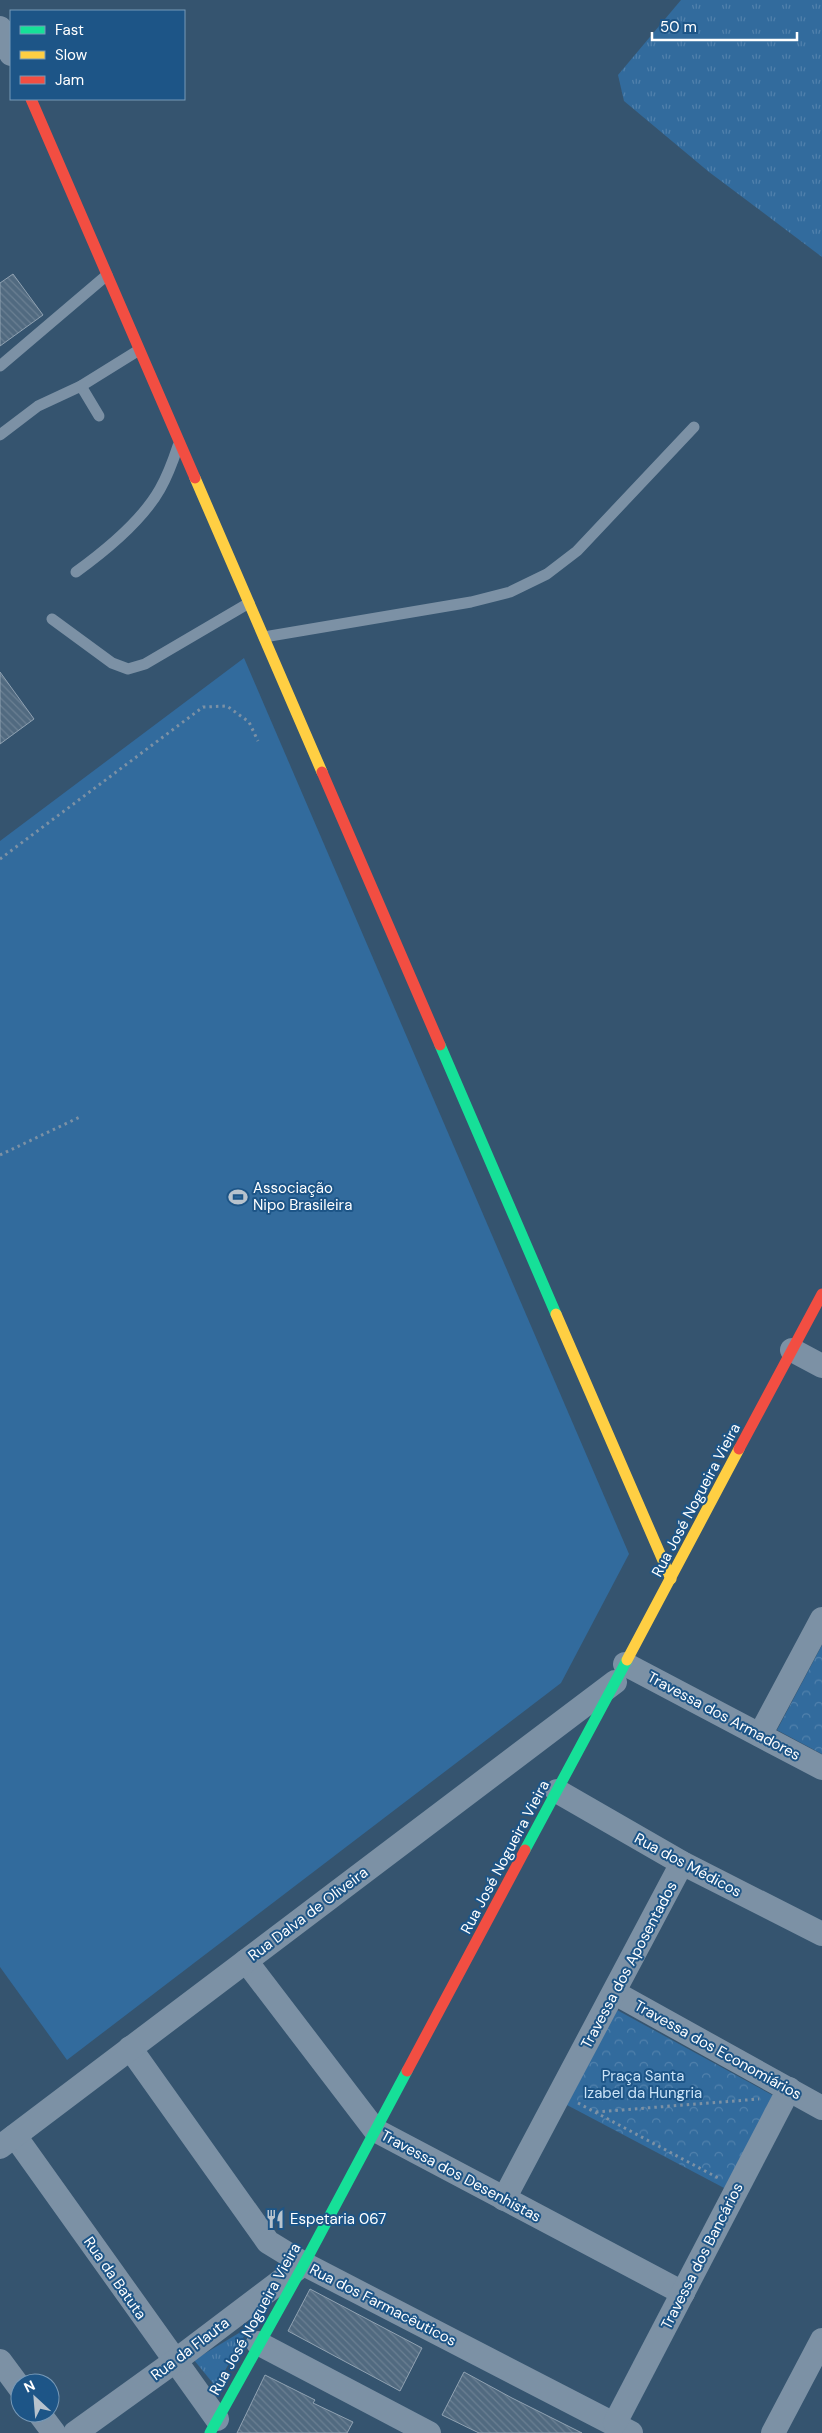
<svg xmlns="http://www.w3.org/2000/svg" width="822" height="2433" font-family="'DM Sans',sans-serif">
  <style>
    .grass { fill: url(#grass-tufts) }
    .park { fill: url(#park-crowns) }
    .garden { fill: #326b9d }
    .building { fill: url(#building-back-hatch); stroke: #90a2b2 }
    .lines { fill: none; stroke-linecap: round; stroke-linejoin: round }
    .path { stroke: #7c91a5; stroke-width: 3; stroke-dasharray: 2.5 4; stroke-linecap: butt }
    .lane { stroke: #7c91a5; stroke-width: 11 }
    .street { stroke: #7c91a5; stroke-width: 24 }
    .fast { stroke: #16e098; stroke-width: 11 }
    .slow { stroke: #ffcf43; stroke-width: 11 }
    .jam { stroke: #f24e42; stroke-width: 11 }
    .labels { text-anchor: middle; stroke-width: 4; stroke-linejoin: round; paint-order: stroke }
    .poi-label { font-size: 15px; fill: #fff; stroke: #1d5587; text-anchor: start }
    .street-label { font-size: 15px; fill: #fff; stroke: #1d5587 }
    .park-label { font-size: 15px; fill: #cbe4f8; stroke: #1d5587 }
  </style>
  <defs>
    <pattern id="grass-tufts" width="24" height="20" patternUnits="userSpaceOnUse" patternTransform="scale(1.25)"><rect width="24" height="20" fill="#326b9d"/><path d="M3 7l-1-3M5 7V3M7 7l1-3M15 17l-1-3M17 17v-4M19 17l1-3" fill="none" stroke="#5181ac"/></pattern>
    <pattern id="park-crowns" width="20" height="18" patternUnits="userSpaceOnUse" patternTransform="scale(1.25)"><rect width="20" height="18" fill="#326b9d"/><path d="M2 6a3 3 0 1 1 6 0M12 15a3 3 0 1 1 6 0" fill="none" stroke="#5181ac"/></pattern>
    <pattern id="building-back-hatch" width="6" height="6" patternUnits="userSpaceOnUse" patternTransform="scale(1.25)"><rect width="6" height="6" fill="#516a80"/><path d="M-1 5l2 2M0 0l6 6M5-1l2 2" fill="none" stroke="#6b8093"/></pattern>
  </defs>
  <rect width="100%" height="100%" fill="#35546f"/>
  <!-- grass -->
  <g class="grass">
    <path d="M681 0H822V257L709 172 624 101 618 75Z"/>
    <path d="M249 2327 216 2387 194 2360Z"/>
  </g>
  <!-- park -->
  <g class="park">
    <path d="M822 1645V1754L777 1730Z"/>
    <path d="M617 2010 774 2096 726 2189 567 2105Z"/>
  </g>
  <!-- garden -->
  <path class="garden" d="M244 658 629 1554 561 1683 67 2060 0 1967V841Z"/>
  <!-- building -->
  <g class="building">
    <path d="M13 274 43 315 0 346V283Z"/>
    <path d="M0 672 34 719 0 744Z"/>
    <path d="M310 2289 422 2348 400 2391 288 2331Z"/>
    <path d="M464 2372 512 2398 582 2433H479L442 2415Z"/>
    <path d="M265 2375 315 2400 313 2403 353 2422 347 2433H237Z"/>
  </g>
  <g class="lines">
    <!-- path -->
    <g class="path">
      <path d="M0 859 203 707 227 706 249 722 258 741"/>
      <path d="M0 1155 82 1116"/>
      <path d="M578 2103 720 2179"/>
      <path d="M596 2112 759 2099"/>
    </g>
    <!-- lane -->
    <g class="lane">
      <path d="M0 366 107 275"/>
      <path d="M81 386 99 416"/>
      <path d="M0 435 38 406 81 386 139 350"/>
      <path d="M76 572C105 551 142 521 160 489 168 475 173 461 178 446"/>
      <path d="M52 619 112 663 128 669 145 664 249 603"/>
      <path d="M264 637 471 602 510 592 547 574 577 551 694 427"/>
    </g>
    <!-- street -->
    <g class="street">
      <path d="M0 28 11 54"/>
      <path d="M792 1350 822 1366"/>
      <path d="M625 1664 822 1768"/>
      <path d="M760 1735 822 1619"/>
      <path d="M557 1791 682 1863 822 1934"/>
      <path d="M246 1961 375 2130 683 2293"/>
      <path d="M615 1993 822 2108"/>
      <path d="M130 2048 268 2242 304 2264 631 2433"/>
      <path d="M15 2136 217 2419"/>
      <path d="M0 2147 615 1682"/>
      <path d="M504 2199 682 1863"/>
      <path d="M258 2343 429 2433"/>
      <path d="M0 2361 20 2388"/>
      <path d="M39 2413 54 2433"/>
      <path d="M615 2423 789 2089"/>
      <path d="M75 2433 175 2361 302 2265"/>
      <path d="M773 2433 822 2340"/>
    </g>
    <!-- fast -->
    <g class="fast">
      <path d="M440 1045 556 1314"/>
      <path d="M525 1850 627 1660"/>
      <path d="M210 2433 304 2264 407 2071"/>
    </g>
    <!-- slow -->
    <g class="slow">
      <path d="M195 478 322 772"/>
      <path d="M556 1314 671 1579"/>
      <path d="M627 1660 739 1449"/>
    </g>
    <!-- jam -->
    <g class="jam">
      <path d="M31 99 195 478"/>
      <path d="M322 772 440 1045"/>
      <path d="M739 1449 822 1294"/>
      <path d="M407 2071 525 1850"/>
    </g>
  </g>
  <!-- icons -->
  <defs>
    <g id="stadium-bare" transform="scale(1.5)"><path d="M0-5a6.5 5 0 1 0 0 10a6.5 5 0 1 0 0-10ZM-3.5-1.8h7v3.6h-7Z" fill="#b8c3cd" stroke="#1d5587" stroke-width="2.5" paint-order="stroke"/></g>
    <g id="restaurant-bare" transform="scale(1.5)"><path d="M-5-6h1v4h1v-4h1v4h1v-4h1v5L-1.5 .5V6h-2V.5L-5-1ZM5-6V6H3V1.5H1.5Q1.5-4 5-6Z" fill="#b8c3cd" stroke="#1d5587" stroke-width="2.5" paint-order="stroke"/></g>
  </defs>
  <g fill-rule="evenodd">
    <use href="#stadium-bare" x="238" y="1197"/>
    <use href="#restaurant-bare" x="275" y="2219"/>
  </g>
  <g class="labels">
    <!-- poi labels -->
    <g class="poi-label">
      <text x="253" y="1193">Associação<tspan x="253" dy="17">Nipo Brasileira</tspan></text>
      <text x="290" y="2224">Espetaria 067</text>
    </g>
    <!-- street labels -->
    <g class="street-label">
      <text transform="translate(696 1500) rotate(-62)" y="5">Rua José Nogueira Vieira</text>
      <text transform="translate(724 1716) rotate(28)" y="5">Travessa dos Armadores</text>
      <text transform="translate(505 1857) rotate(-62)" y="5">Rua José Nogueira Vieira</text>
      <text transform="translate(688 1865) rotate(28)" y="5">Rua dos Médicos</text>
      <text transform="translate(308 1914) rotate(-37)" y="5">Rua Dalva de Oliveira</text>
      <text transform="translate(629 1965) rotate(-62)" y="5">Travessa dos Aposentados</text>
      <text transform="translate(718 2050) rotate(29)" y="5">Travessa dos Economiários</text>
      <text transform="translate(461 2176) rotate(28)" y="5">Travessa dos Desenhistas</text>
      <text transform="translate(702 2256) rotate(-63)" y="5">Travessa dos Bancários</text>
      <text transform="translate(115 2278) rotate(55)" y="5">Rua da Batuta</text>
      <text transform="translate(383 2305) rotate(27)" y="5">Rua dos Farmacêuticos</text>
      <text transform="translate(255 2319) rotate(-61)" y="5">Rua José Nogueira Vieira</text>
      <text transform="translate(190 2349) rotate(-37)" y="5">Rua da Flauta</text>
    </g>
    <!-- park labels -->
    <g class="park-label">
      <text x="643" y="2081">Praça Santa<tspan x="643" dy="17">Izabel da Hungria</tspan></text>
    </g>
  </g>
  <!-- legend -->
  <rect x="10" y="10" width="175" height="90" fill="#1d5587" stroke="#7799b7"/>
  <rect x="20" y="26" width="25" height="8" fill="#16e098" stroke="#7799b7"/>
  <text x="55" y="35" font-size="15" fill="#ffffff">Fast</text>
  <rect x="20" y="51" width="25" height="8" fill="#ffcf43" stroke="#7799b7"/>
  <text x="55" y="60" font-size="15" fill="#ffffff">Slow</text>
  <rect x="20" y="76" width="25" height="8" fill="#f24e42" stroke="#7799b7"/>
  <text x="55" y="85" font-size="15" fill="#ffffff">Jam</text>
  <!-- north arrow -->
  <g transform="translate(35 2398) rotate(334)"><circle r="24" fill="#1d5587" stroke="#7799b7"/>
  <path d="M0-4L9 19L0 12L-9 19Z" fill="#b8c3cd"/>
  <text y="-8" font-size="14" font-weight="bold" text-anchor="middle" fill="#ffffff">N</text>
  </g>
  <!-- scale -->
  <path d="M652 32v8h145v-8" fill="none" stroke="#ffffff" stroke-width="2.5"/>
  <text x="660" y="32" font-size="15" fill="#ffffff" stroke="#1d5587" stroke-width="4" paint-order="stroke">50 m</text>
</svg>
